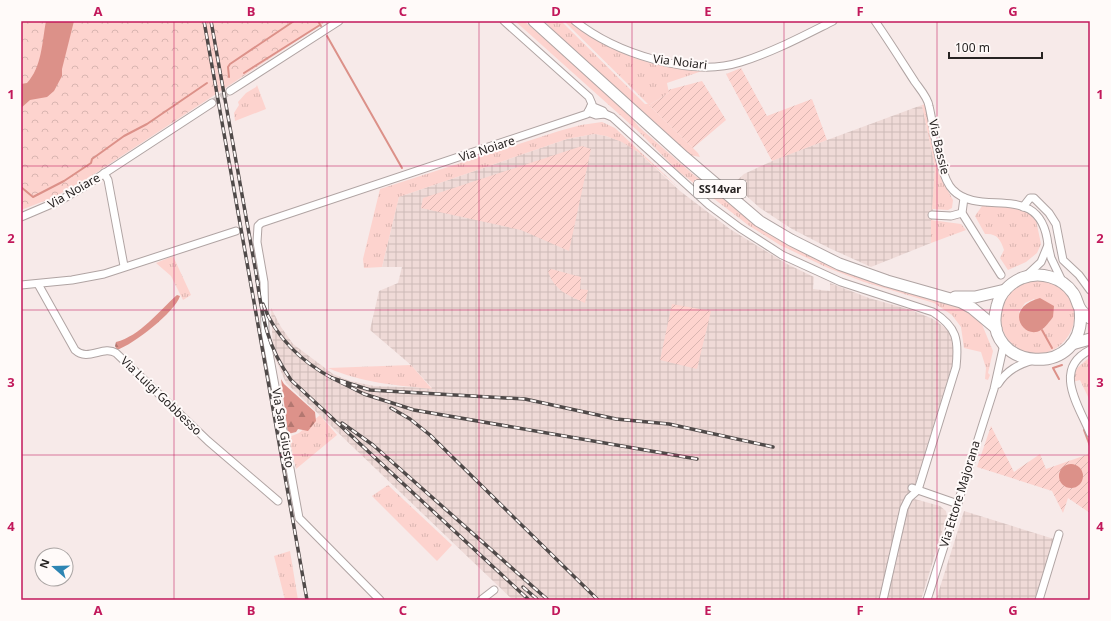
<svg xmlns="http://www.w3.org/2000/svg" width="1111" height="621" font-family="'Noto Sans',sans-serif">
  <style>
    .industrial { fill: url(#industrial-grid) }
    .grass { fill: url(#grass-tufts); fill-rule: evenodd }
    .forest { fill: url(#forest-firs) }
    .park { fill: url(#park-crowns) }
    .garden { fill: url(#garden-furrows) }
    .water { fill: #dc9189 }
    .lines { fill: none; stroke-linecap: round; stroke-linejoin: round }
    .stream { stroke: #dc9189; stroke-width: 2 }
    .minor-tunnel { stroke: #cdc2c1; stroke-width: 7; stroke-dasharray: 7 3.5; stroke-linecap: butt }
    .minor-casing { stroke: #b0a4a3; stroke-width: 9 }
    .highway-casing { stroke: #b0a4a3; stroke-width: 13 }
    .minor { stroke: #fff; stroke-width: 7 }
    .highway { stroke: #fff; stroke-width: 11 }
    .rail-casing { stroke: #504a49; stroke-width: 3.5 }
    .rail { stroke: #fffaf9; stroke-width: 2; stroke-dasharray: 6; stroke-linecap: butt }
    .grid { fill: none; stroke: #c2185b; stroke-width: 1; stroke-opacity: 0.55 }
    .labels { text-anchor: middle; stroke-width: 4; stroke-linejoin: round; paint-order: stroke }
    .shield { fill: #fffaf9; stroke: #686462; stroke-width: 1 }
    .shield-label { font-size: 11px; font-weight: bold; fill: #272322 }
    .street-label { font-size: 12px; fill: #272322; stroke: #fffaf9 }
    .neatline { fill: none; stroke: #c2185b; stroke-width: 1.5 }
    .grid-label { font-size: 13px; text-anchor: middle; font-weight: bold; fill: #c2185b }
  </style>
  <defs>
    <pattern id="industrial-grid" width="8" height="8" patternUnits="userSpaceOnUse"><rect width="8" height="8" fill="#efdad7"/><path d="M0 4h8M4 0v8" fill="none" stroke="#cdbbb8"/></pattern>
    <pattern id="grass-tufts" width="24" height="20" patternUnits="userSpaceOnUse"><rect width="24" height="20" fill="#fdd3ce"/><path d="M3 7l-1-3M5 7V3M7 7l1-3M15 17l-1-3M17 17v-4M19 17l1-3" fill="none" stroke="#d9b5b1"/></pattern>
    <pattern id="forest-firs" width="22" height="20" patternUnits="userSpaceOnUse"><rect width="22" height="20" fill="#dd928a"/><path d="M5 1l3.5 6h-7zM16 11l3.5 6h-7z" fill="#b37770"/></pattern>
    <pattern id="park-crowns" width="20" height="18" patternUnits="userSpaceOnUse"><rect width="20" height="18" fill="#fdd3ce"/><path d="M2 6a3 3 0 1 1 6 0M12 15a3 3 0 1 1 6 0" fill="none" stroke="#d9b5b1"/></pattern>
    <pattern id="garden-furrows" width="10" height="10" patternUnits="userSpaceOnUse"><rect width="10" height="10" fill="#fdd3ce"/><path d="M-1 1l2-2M0 10L10 0M9 11l2-2" fill="none" stroke="#d9b5b1"/></pattern>
  </defs>
  <rect width="100%" height="100%" fill="#f7eae9"/>
  <!-- industrial -->
  <g class="industrial">
    <path d="M922 105 935 167 931 243 871 267 829 248 792 229 760 208 733 184 744 174 781 157Z"/>
    <path d="M594 134 606 136 623 142 638 152 680 191 730 229 787 264 814 277 813 289 830 291V283L869 298 911 310 933 319 947 329 952 337 954 353 953 363 911 498 940 506 946 511 947 516 921 600H513L286 383 273 353 271 308 281 327 293 344 333 374 350 381 374 386 432 388 411 365 370 330 379 291 398 283 402 267H382L399 197 567 139Z"/>
    <path d="M964 511 1054 539 1035 600H936Z"/>
  </g>
  <!-- grass -->
  <g class="grass">
    <path d="M515 21H524L624 108 639 127 695 176 846 272 872 282 954 304 967 310 981 322 993 351 988 373 990 375 988 380 985 379 986 368 981 352 964 348 961 327 952 315 934 303 864 282 828 268 780 245 748 225 678 171 639 132Z"/>
    <path d="M545 21H561L645 104H648L564 21H569C617 55 646 67 705 70L667 83 669 93 649 105 698 153 700 157 689 155 567 46Z"/>
    <path d="M257 85 266 109 235 121 234 113 239 105 238 102 246 93 256 87Z"/>
    <path d="M925 104 942 180 953 200 952 208 948 210 932 209 935 167 922 105Z"/>
    <path d="M602 122 615 128 681 190 638 152 622 142 606 136 594 134 567 139 399 197 382 267 364 268 363 259 380 189 559 131 581 125Z"/>
    <path d="M987 205 1015 207 1026 211 1036 220 1041 244 1037 253 1026 262 1008 270 1000 258 1004 250C1001 240 997 233 985 234L975 216 982 206Z"/>
    <path d="M931 220 961 224 966 230 931 243Z"/>
    <path d="M173 256 191 295 183 300 171 276 156 263Z"/>
    <path d="M1040 280C1045 281 1051 282 1055 284 1093 303 1071 361 1029 353 1019 351 1010 344 1005 335 995 315 1004 290 1025 282 1030 280 1036 280 1040 280ZM1034 299 1053 317 1042 330 1019 312 1025 303Z"/>
    <path d="M1090 357V401L1080 380 1072 382 1077 368Z"/>
    <path d="M411 365 432 389C395 385 363 383 328 368Z"/>
    <path d="M320 415 337 435 296 469 289 437 299 433Z"/>
    <path d="M388 485 452 545 437 561 372 496Z"/>
    <path d="M290 551 298 600H285L274 556Z"/>
  </g>
  <!-- forest -->
  <g class="forest">
    <path d="M177 295 180 296C175 312 134 344 117 350L115 346 116 342C140 336 159 311 177 295Z"/>
    <path d="M281 379 284 384 315 412 316 421 308 431 298 429 296 432 288 434Z"/>
  </g>
  <!-- park -->
  <path class="park" d="M21 21H327L82 182 52 198 21 210Z"/>
  <!-- garden -->
  <g class="garden">
    <path d="M741 68 767 116 812 99 827 140 772 161 726 74Z"/>
    <path d="M702 81 726 120 693 148 649 105 669 93 668 90Z"/>
    <path d="M582 146 591 149 569 251 521 230 421 208 423 198Z"/>
    <path d="M551 269 581 277 580 289 588 290 585 303C567 295 554 290 548 271Z"/>
    <path d="M672 304 711 311 697 369 660 360Z"/>
    <path d="M991 426 1014 472 1040 454 1046 469 1089 454 1090 513 1068 498 1063 513 1052 491 977 467Z"/>
  </g>
  <!-- water -->
  <g class="water">
    <path d="M46 21H74L62 69V76L54 91 47 97 30 100 21 108V84L27 83C42 67 42 42 46 21Z"/>
    <path d="M1040 298 1054 306 1053 317C1050 321 1045 328 1041 330 1024 341 1002 308 1040 298Z"/>
    <circle cx="1071" cy="476" r="12"/>
  </g>
  <g class="lines">
    <!-- stream -->
    <g class="stream">
      <path d="M318 21 321 26"/>
      <path d="M327 36 402 168"/>
      <path d="M244 73 320 25"/>
      <path d="M229 77 228 67 230 64 294 21"/>
      <path d="M21 187 33 197 64 181 91 163 92 159 124 136 147 124 207 83"/>
      <path d="M1042 330 1052 348"/>
      <path d="M1059 379 1053 368 1062 365"/>
      <path d="M1084 430 1090 446"/>
    </g>
    <!-- minor-tunnel -->
    <path class="minor-tunnel" d="M212 103 230 91"/>
    <!-- minor casing -->
    <g class="minor-casing">
      <g id="minor">
        <path d="M575 21C615 53 691 78 741 62 773 52 803 36 833 21"/>
        <path d="M875 21C889 41 902 62 915 82 920 89 928 98 929 106 934 126 939 177 953 190 981 219 1041 179 1048 245"/>
        <path d="M230 91 339 21"/>
        <path d="M588 112 596 115 605 114 603 111 591 106"/>
        <path d="M605 114 612 117 709 205 740 228 782 255 841 282 933 312C957 327 959 340 956 367L918 490 909 498 904 508 883 600"/>
        <path d="M104 173 108 180 124 266"/>
        <path d="M964 198 962 213 1001 275"/>
        <path d="M1023 207 1030 198H1034L1049 213 1056 224 1063 260 1079 275 1090 290"/>
        <path d="M932 215 951 216 962 213"/>
        <path d="M21 217 61 200 85 186 212 103"/>
        <path d="M1026 276 1041 262 1048 245 1051 258 1063 283"/>
        <path d="M38 284 75 350C88 362 103 345 116 353L208 441 278 501"/>
        <path d="M21 285 72 280 104 274 236 231"/>
        <path d="M1090 350C1052 369 1079 406 1090 433"/>
        <path d="M998 384C1007 370 1018 365 1033 360"/>
        <path d="M912 488 958 504"/>
        <path d="M380 600 299 518 265 331 264 282 257 242 258 226 261 223 587 114 592 104 589 97 504 21"/>
        <path d="M481 600 494 590"/>
        <path d="M927 600 994 389 1004 344"/>
        <path d="M1039 600 1059 534"/>
      </g>
    </g>
    <!-- highway casing -->
    <g class="highway-casing">
      <g id="highway">
        <path d="M534 21 684 157 759 221 791 240 839 264 887 281 961 302 972 308 996 328"/>
        <path d="M955 297H975L1005 290"/>
        <path d="M1080 309C1089 381 979 372 997 306 1000 293 1010 283 1022 278 1040 271 1062 277 1073 293 1077 298 1077 305 1081 310 1083 313 1087 315 1090 318"/>
        <path d="M1072 344 1090 339"/>
      </g>
    </g>
    <!-- minor -->
    <use href="#minor" class="minor"/>
    <!-- highway -->
    <use href="#highway" class="highway"/>
    <!-- rail casing -->
    <g class="rail-casing">
      <g id="rail">
        <path d="M204 21 307 600"/>
        <path d="M211 21 258 284"/>
        <path d="M257 280C263 320 267 346 291 380L529 600"/>
        <path d="M263 304C275 337 302 362 332 378"/>
        <path d="M391 408 410 419 430 435 598 600"/>
        <path d="M342 423 373 445 548 600"/>
        <path d="M697 459 414 410 364 394 332 378 370 390 525 399 616 419 669 424 773 447"/>
        <path d="M523 587 538 600"/>
      </g>
    </g>
    <!-- rail -->
    <use href="#rail" class="rail"/>
  </g>
  <!-- grid -->
  <path class="grid" d="M174 21V600M327 21V600M479 21V600M632 21V600M784 21V600M937 21V600M21 166H1090M21 310H1090M21 455H1090"/>
  <g class="labels">
    <!-- shield labels -->
    <rect class="shield" x="694" y="180" width="52" height="18" rx="3"/>
    <g class="shield-label">
      <text x="720" y="193">SS14var</text>
    </g>
    <!-- street labels -->
    <g class="street-label">
      <text transform="translate(680 62) rotate(7)" y="4">Via Noiari</text>
      <text transform="translate(939 147) rotate(77)" y="4">Via Bassie</text>
      <text transform="translate(487 149) rotate(-18)" y="4">Via Noiare</text>
      <text transform="translate(74 191) rotate(-30)" y="4">Via Noiare</text>
      <text transform="translate(161 396) rotate(44)" y="4">Via Luigi Gobbesso</text>
      <text transform="translate(283 428) rotate(80)" y="4">Via San Giusto</text>
      <text transform="translate(960 494) rotate(-73)" y="4">Via Ettore Majorana</text>
    </g>
  </g>
  <!-- border -->
  <rect width="1111" height="621" fill="none" stroke="#fffaf9" stroke-width="44"/>
  <!-- north arrow -->
  <g transform="translate(54 567) rotate(290)"><circle r="19" fill="#fffaf9" stroke="#a9a4a3"/>
  <path d="M0-3L7 15L0 10L-7 15Z" fill="#2d85b3"/>
  <text y="-6" font-size="11" font-weight="bold" text-anchor="middle" fill="#272322">N</text>
  </g>
  <!-- scale -->
  <path d="M949 52v6h93v-6" fill="none" stroke="#272322" stroke-width="2"/>
  <text x="955" y="52" font-size="12" fill="#272322" stroke="#fffaf9" stroke-width="3" paint-order="stroke">100 m</text>
  <rect x="22" y="22" width="1067" height="577" class="neatline"/>
  <g class="grid-label">
    <text x="98" y="16">A</text>
    <text x="251" y="16">B</text>
    <text x="403" y="16">C</text>
    <text x="556" y="16">D</text>
    <text x="708" y="16">E</text>
    <text x="860" y="16">F</text>
    <text x="1013" y="16">G</text>
    <text x="11" y="99">1</text>
    <text x="1100" y="99">1</text>
    <text x="11" y="243">2</text>
    <text x="1100" y="243">2</text>
    <text x="11" y="387">3</text>
    <text x="1100" y="387">3</text>
    <text x="11" y="531">4</text>
    <text x="1100" y="531">4</text>
    <text x="98" y="615">A</text>
    <text x="251" y="615">B</text>
    <text x="403" y="615">C</text>
    <text x="556" y="615">D</text>
    <text x="708" y="615">E</text>
    <text x="860" y="615">F</text>
    <text x="1013" y="615">G</text>
  </g>
</svg>
